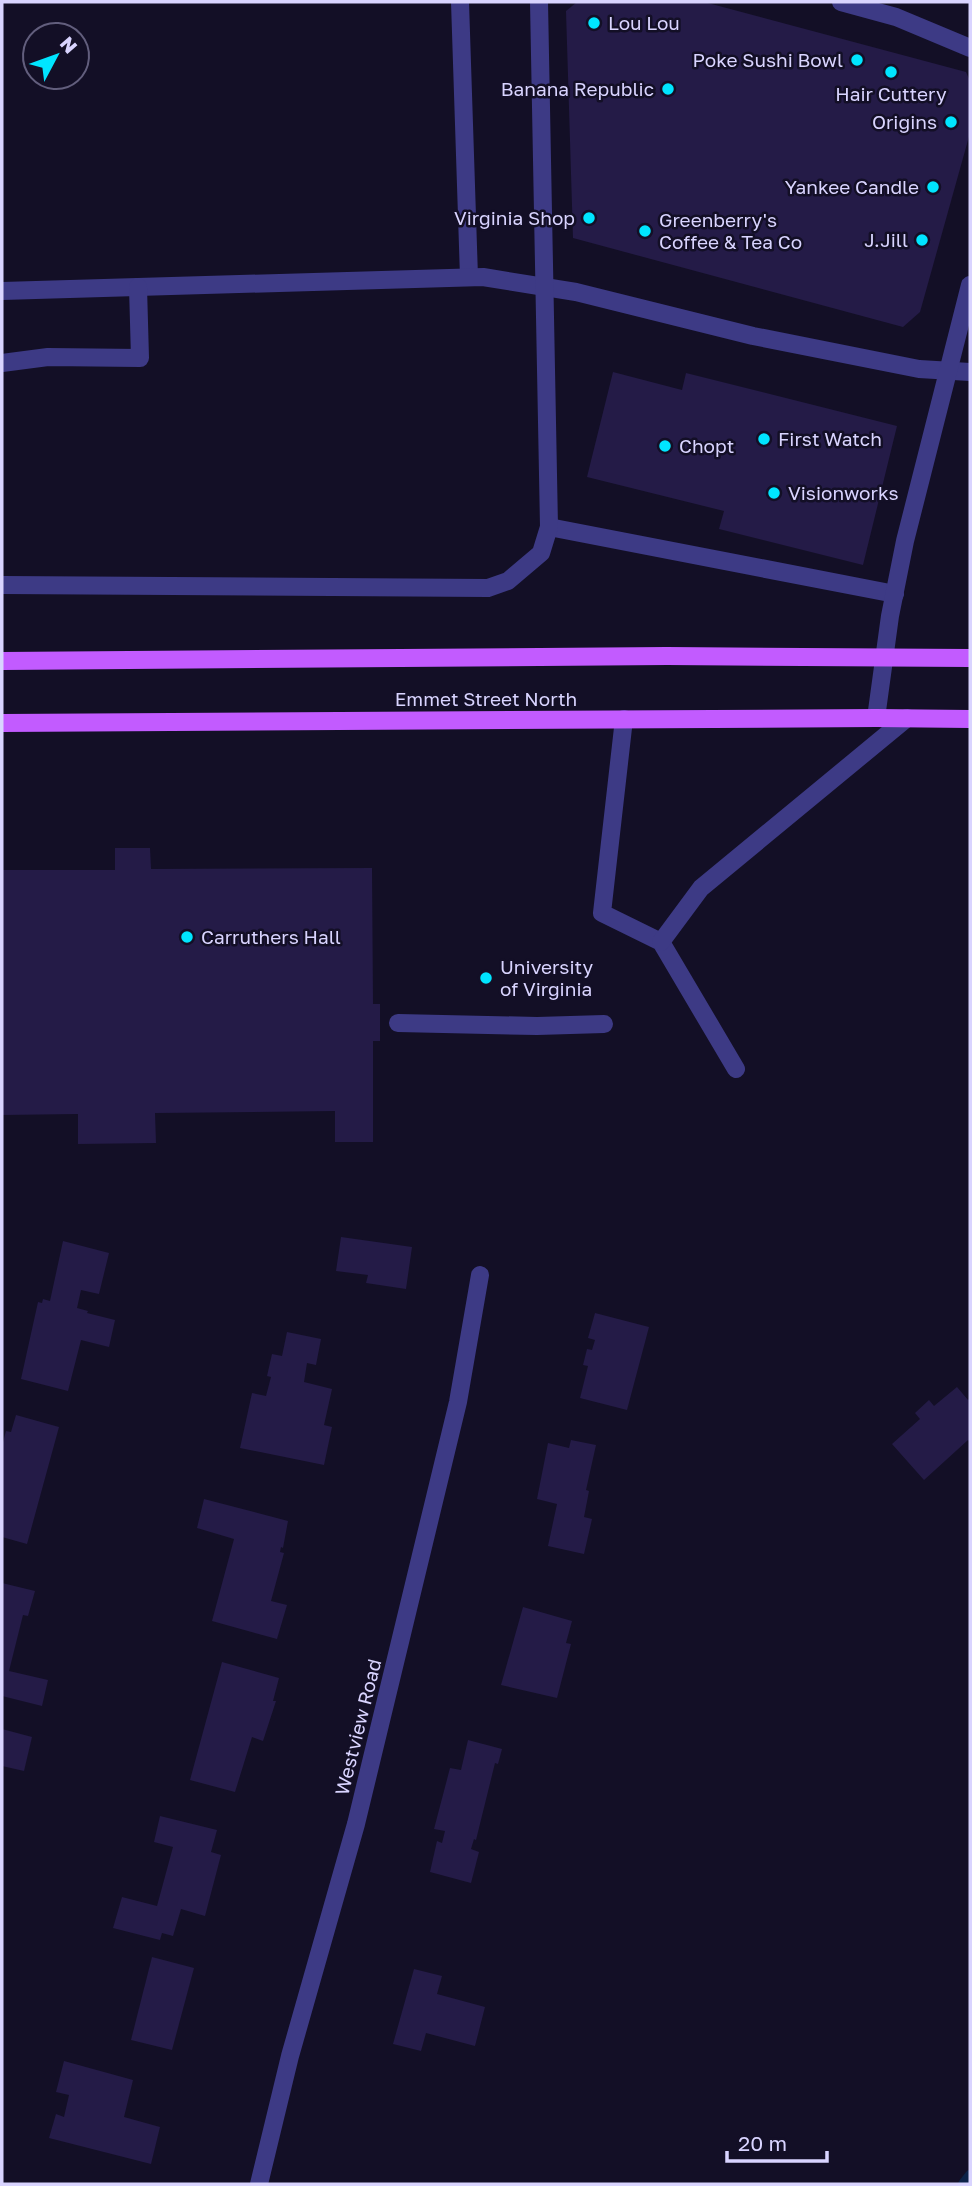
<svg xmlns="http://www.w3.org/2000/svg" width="972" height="2186" font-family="'Golos Text',sans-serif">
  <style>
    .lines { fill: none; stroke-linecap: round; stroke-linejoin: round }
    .stream { stroke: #0c2248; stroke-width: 10 }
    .building { fill: #241b47 }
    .service { stroke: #3d3a85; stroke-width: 18 }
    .minor { stroke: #3d3a85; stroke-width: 18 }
    .primary { stroke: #c25bff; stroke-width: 18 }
    .poi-dot { fill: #00e5ff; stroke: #130f26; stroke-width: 2.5 }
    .labels { text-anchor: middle; stroke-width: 5; stroke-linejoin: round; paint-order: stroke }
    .poi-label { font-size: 19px; fill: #d9d4ff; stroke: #130f26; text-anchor: start }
    .street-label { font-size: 19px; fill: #d9d4ff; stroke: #130f26 }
  </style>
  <rect width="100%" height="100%" fill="#130f26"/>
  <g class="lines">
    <!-- stream -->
    <path class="stream" d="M963 2184 970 2175"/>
  </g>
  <!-- building -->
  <g class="building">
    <path d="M577 2H704L966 72 970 81V133L920 312 903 327 573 238 566 11Z"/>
    <path d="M613 372 682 390 686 373 897 426 863 565 719 529 724 511 587 477Z"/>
    <path d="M115 848H150L151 869 372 868 373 1004H380V1041H373V1142H335V1111L155 1113 156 1143 78 1144V1114L2 1115V870H115Z"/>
    <path d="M341 1237 412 1247 406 1289 366 1283 368 1275 336 1271Z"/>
    <path d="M63 1241 109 1253 99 1294 81 1290 77 1308 88 1311 87 1313 115 1320 109 1347 81 1340 68 1391 21 1379 38 1302 42 1303 43 1299 50 1301Z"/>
    <path d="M595 1313 649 1327 627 1410 580 1398 588 1366 583 1365 587 1349 592 1350 595 1340 588 1338Z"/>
    <path d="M287 1332 321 1339 316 1365 307 1363 304 1382 332 1389 324 1425 332 1427 324 1465 240 1448 252 1393 266 1396 271 1377 267 1376 272 1354 282 1356Z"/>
    <path d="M957 1387 968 1400 970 1398V1442L968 1440 924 1480 892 1444 920 1419 915 1413 929 1400 934 1406Z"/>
    <path d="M16 1415 59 1427 27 1544 2 1537V1446L6 1431 11 1432Z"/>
    <path d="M571 1440 596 1445 586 1490 589 1491 584 1517 592 1519 584 1554 548 1546 557 1504 537 1499 548 1443 569 1448Z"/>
    <path d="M204 1499 288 1521 283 1548 281 1547 280 1552 284 1553 271 1601 287 1605 277 1639 212 1621 234 1539 197 1528Z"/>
    <path d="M2 1583 35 1591 28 1616 23 1615 9 1671 48 1680 42 1706 2 1696Z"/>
    <path d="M523 1607 572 1621 566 1643 571 1644 557 1698 501 1685Z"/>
    <path d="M222 1662 279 1678 273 1701H276L263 1741 252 1737 235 1792 190 1780Z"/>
    <path d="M2 1729 32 1737 24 1771 2 1766Z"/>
    <path d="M468 1740 502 1749 498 1764 495 1763 476 1840 474 1839 471 1849 479 1852 471 1883 430 1872 437 1841 442 1843 445 1831 434 1829 450 1768 461 1770Z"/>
    <path d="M160 1816 217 1830 211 1852 221 1855 205 1916 181 1909 173 1936 162 1933 160 1940 113 1928 122 1897 157 1906 173 1847 154 1842Z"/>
    <path d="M152 1957 194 1968 172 2050 131 2040Z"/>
    <path d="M414 1969 442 1976 437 1994 485 2007 475 2046 426 2033 421 2051 393 2044Z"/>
    <path d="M64 2061 133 2080 124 2117 160 2127 151 2164 49 2138 56 2114 64 2117 69 2095 56 2092Z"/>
  </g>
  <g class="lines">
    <!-- service -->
    <g class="service">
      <path d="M460 2 469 277"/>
      <path d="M841 2 896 17 970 48"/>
      <path d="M2 291 483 277 576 292 753 336 919 369 970 372"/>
      <path d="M2 363 48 357 140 358 138 287"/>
      <path d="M549 527 895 594"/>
      <path d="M2 585 488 588 508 581 541 553 549 527 539 2"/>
      <path d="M876 718 890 616 905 541 970 285"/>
      <path d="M624 719 602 913 661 942 736 1069"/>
      <path d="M661 942 701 888 907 718"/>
      <path d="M398 1023 537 1026 604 1024"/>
    </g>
    <!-- minor -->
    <path class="minor" d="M259 2184 290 2056 356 1824 458 1402 480 1275"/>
    <!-- primary -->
    <g class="primary">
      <path d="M2 661 667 656 970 658"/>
      <path d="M2 723 876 718 970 719"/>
    </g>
  </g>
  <!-- markers -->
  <g class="poi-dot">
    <circle cx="594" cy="23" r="7"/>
    <circle cx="857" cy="60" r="7"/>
    <circle cx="891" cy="72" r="7"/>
    <circle cx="668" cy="89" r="7"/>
    <circle cx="951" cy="122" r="7"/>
    <circle cx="933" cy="187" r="7"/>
    <circle cx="589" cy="218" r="7"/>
    <circle cx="645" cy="231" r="7"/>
    <circle cx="922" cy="240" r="7"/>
    <circle cx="764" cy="439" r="7"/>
    <circle cx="665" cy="446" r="7"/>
    <circle cx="774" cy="493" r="7"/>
    <circle cx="187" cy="937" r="7"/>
    <circle cx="486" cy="978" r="7"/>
  </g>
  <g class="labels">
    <!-- poi labels -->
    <g class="poi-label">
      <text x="608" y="30">Lou Lou</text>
      <text x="843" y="67" text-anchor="end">Poke Sushi Bowl</text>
      <text x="654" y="96" text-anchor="end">Banana Republic</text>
      <text x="891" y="101" text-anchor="middle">Hair Cuttery</text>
      <text x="937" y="129" text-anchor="end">Origins</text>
      <text x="919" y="194" text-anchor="end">Yankee Candle</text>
      <text x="575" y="225" text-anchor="end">Virginia Shop</text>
      <text x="659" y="227">Greenberry's<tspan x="659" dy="22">Coffee &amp; Tea Co</tspan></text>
      <text x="908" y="247" text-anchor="end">J.Jill</text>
      <text x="778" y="446">First Watch</text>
      <text x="679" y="453">Chopt</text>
      <text x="788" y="500">Visionworks</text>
      <text x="201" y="944">Carruthers Hall</text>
      <text x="500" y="974">University<tspan x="500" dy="22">of Virginia</tspan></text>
    </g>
    <!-- street labels -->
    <g class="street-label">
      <text x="486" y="706">Emmet Street North</text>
      <text transform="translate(358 1727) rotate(-76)" y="7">Westview Road</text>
    </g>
  </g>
  <!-- border -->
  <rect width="972" height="2186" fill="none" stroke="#d9d4ff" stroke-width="7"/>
  <!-- north arrow -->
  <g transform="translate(56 56) rotate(49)"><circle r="33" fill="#130f26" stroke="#625e7d" stroke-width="2"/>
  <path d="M0-5L12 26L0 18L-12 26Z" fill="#00e5ff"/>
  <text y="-10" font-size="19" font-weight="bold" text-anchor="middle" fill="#d9d4ff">N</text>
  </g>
  <!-- scale -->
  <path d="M727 2151v10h100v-10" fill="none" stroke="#d9d4ff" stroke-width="3.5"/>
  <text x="738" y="2151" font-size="21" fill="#d9d4ff" stroke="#130f26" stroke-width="5" paint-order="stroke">20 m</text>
</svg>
